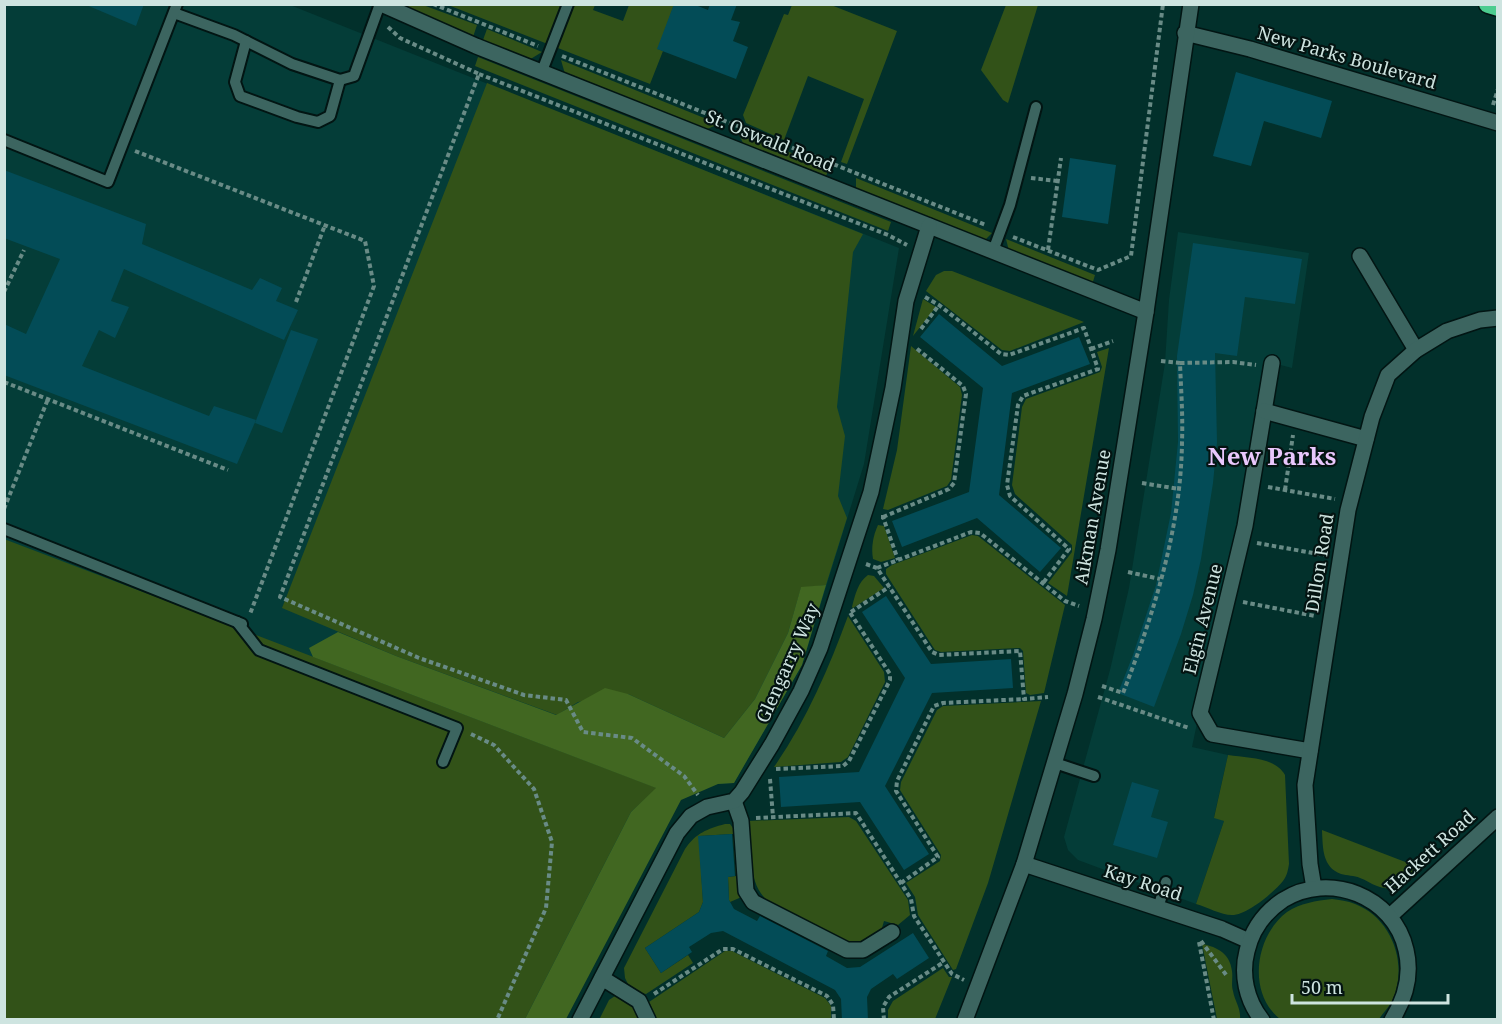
<svg xmlns="http://www.w3.org/2000/svg" width="1502" height="1024" font-family="'Noto Serif',serif">
  <style>
    .built { fill: #043d38 }
    .green { fill: #325218 }
    .forest { fill: #416721 }
    .building { fill: #034c57 }
    .lines { fill: none; stroke-linecap: round; stroke-linejoin: round }
    .lane-casing { stroke: #021513; stroke-width: 14 }
    .street-casing { stroke: #021513; stroke-width: 18 }
    .secondary-casing { stroke: #021513; stroke-width: 18 }
    .highway-casing { stroke: #021513; stroke-width: 21 }
    .path { stroke: #698b86; stroke-width: 4; stroke-dasharray: 4.5 3; stroke-linecap: butt }
    .lane { stroke: #3c6560; stroke-width: 10 }
    .street { stroke: #3c6560; stroke-width: 15 }
    .secondary { stroke: #3c6560; stroke-width: 15 }
    .highway { stroke: #4ccc8f; stroke-width: 18 }
    .labels { text-anchor: middle; stroke-width: 4.5; stroke-linejoin: round; paint-order: stroke }
    .street-label { font-size: 18px; fill: #cee4e0; stroke: #041412 }
    .district-label { font-size: 24px; font-weight: bold; fill: #e9c7fc; stroke: #041412 }
  </style>
  <rect width="100%" height="100%" fill="#02302b"/>
  <!-- built -->
  <g class="built">
    <path d="M5 5H290L899 248 864 464 802 665 734 783 657 788 525 1019 5 1020Z"/>
    <path d="M1178 232 1309 253 1292 368 1273 363 1192 747 1228 755 1214 817 1224 821 1196 904 1078 860 1068 850 1064 837 1110 670 1129 588 1165 363 1169 300Z"/>
  </g>
  <!-- green -->
  <g class="green">
    <path d="M394 5H423L477 25 473 37Z"/>
    <path d="M448 5H595L593 10 623 21 629 5H674L658 49 663 51 650 84Z"/>
    <path d="M792 5H831L897 31 847 164 841 162 864 99 808 76 784 140 746 123 743 115 784 14 788 15Z"/>
    <path d="M1006 5H1038L1008 103 1003 100 981 70Z"/>
    <path d="M487 29 542 52 529 60 483 40Z"/>
    <path d="M478 57 891 222 888 231 475 66Z"/>
    <path d="M561 60 719 124 705 130 565 74Z"/>
    <path d="M487 83 863 234 853 252 837 407 845 436 838 496 847 518 826 585 801 588 788 633 755 699 724 738 628 694 578 702 557 715 396 656 282 608Z"/>
    <path d="M737 131 829 168 825 179 745 147Z"/>
    <path d="M856 178 992 233 984 241 856 191Z"/>
    <path d="M1006 239 1095 275 1092 285 1009 251Z"/>
    <path d="M944 271H952L1084 322 1010 351 1002 350 926 291 936 275Z"/>
    <path d="M923 299 936 307 913 336Z"/>
    <path d="M911 346 960 387 962 395 951 480 947 486 888 510 883 509 897 450Z"/>
    <path d="M1109 348 1067 596 1048 583 1072 552V545L1015 494 1012 485 1022 407 1026 399 1100 372 1102 367 1097 352Z"/>
    <path d="M878 525 884 526 895 558 881 562 873 559C871 547 873 536 878 525Z"/>
    <path d="M972 535 978 536 1065 605 1044 693 1030 695 1026 693 1023 651 1020 648 941 652 935 650 886 574V569L892 565Z"/>
    <path d="M4 539 657 788 631 812 525 1019H5Z"/>
    <path d="M868 575 874 576 884 588 853 608 852 607C855 595 858 582 868 575Z"/>
    <path d="M848 616 884 672 885 682 848 757 841 762 774 767C806 721 829 668 848 616Z"/>
    <path d="M1041 701 988 883 956 969 953 970 918 915 915 897 906 883 940 861 941 855 900 790 901 782 937 710 943 706Z"/>
    <path d="M1228 755C1247 758 1275 757 1285 775L1289 864C1288 870 1287 876 1283 881 1273 893 1247 915 1232 915 1221 915 1207 907 1196 904L1224 821 1214 818Z"/>
    <path d="M849 817 856 821 908 900 910 915 898 925 884 921 880 935 863 946 849 945 768 901C747 884 751 847 748 821Z"/>
    <path d="M725 824H730L736 832 744 896 730 902 729 900 728 877 736 876 733 834 699 836 703 902 699 912 645 948 661 973 688 955 693 963 646 994 641 993 628 984 625 978 624 968 685 849C696 833 707 829 725 824Z"/>
    <path d="M1322 831V830L1421 868C1408 880 1396 894 1377 886 1371 884 1366 880 1360 878 1354 875 1347 876 1341 874 1322 867 1323 848 1322 831Z"/>
    <path d="M1332 899C1339 900 1348 901 1355 904 1392 918 1409 965 1392 1001 1389 1007 1383 1013 1379 1019H1280C1247 993 1255 936 1287 912 1300 903 1316 901 1332 899Z"/>
    <path d="M1202 944C1218 947 1230 954 1232 971 1233 978 1231 985 1233 991 1235 1002 1241 1008 1240 1019H1217Z"/>
    <path d="M725 951H732L825 998 831 1006V1019H657L649 1002Z"/>
    <path d="M943 968 949 977H952L935 1019H888V1010L893 1001Z"/>
    <path d="M615 996C629 997 635 1009 641 1020H599L609 1000Z"/>
  </g>
  <!-- forest -->
  <path class="forest" d="M826 585 802 665 734 783 718 784 681 800 566 1019H525L631 812 656 788 313 657 309 648 338 632 396 656 556 715 605 688 628 694 724 738 755 699 788 633 801 587Z"/>
  <!-- building -->
  <g class="building">
    <path d="M84 4H144L136 26Z"/>
    <path d="M674 4H693L708 10 710 4H737L731 20 740 22 733 41 748 47 736 79 657 49Z"/>
    <path d="M1236 72 1332 101 1321 138 1264 121 1251 166 1213 156Z"/>
    <path d="M1070 158 1116 165 1108 224 1062 217Z"/>
    <path d="M4 170 146 224 142 244 252 290 260 278 282 288 276 301 298 310 284 340 124 269 111 301 129 307 115 338 99 330 82 366 209 416 214 406 256 420 237 464 4 375V324L26 334 60 259 4 238Z"/>
    <path d="M1193 243 1302 259 1295 304 1245 297 1237 356 1215 353 1217 442 1213 483 1201 559 1193 595 1181 634 1154 707 1118 693 1133 655 1156 585 1171 513 1178 442 1177 356Z"/>
    <path d="M939 314 1002 366 1079 337 1090 364 1012 393 999 495 1061 548 1040 572 977 518 902 547 892 521 969 492 983 388 920 337Z"/>
    <path d="M291 330 318 339 282 433 255 423Z"/>
    <path d="M886 596 931 664 1011 659 1013 688 932 693 885 786 929 854 904 870 860 802 781 807 779 777 859 772 905 678 862 612Z"/>
    <path d="M1132 782 1159 790 1151 817 1168 822 1157 858 1113 845Z"/>
    <path d="M732 834 735 876 728 877 729 900 734 909 757 921 760 916 828 951 826 956 847 968 860 967 913 933 929 958 897 979 893 974 871 989 867 997 868 1020H842L841 999 835 990 723 931 711 933 689 947 692 952 661 973 645 948 699 912 703 902 698 836Z"/>
  </g>
  <g class="lines">
    <!-- lane casing -->
    <g class="lane-casing">
      <g id="lane">
        <path d="M174 13 234 35 292 64 340 80 354 76 380 4"/>
        <path d="M246 41 235 82 240 96 297 117 318 122 330 116 340 80"/>
        <path d="M542 71 568 4"/>
        <path d="M4 140 108 182 177 4"/>
        <path d="M993 251 1010 205 1036 107"/>
        <path d="M4 529 242 624"/>
        <path d="M237 622 259 650 457 728 443 762"/>
        <path d="M1055 763 1094 776"/>
        <path d="M1158 908 1166 882"/>
      </g>
    </g>
    <!-- street casing -->
    <g class="street-casing">
      <g id="street">
        <path d="M381 4 476 46 1146 312"/>
        <path d="M1185 33 1250 49 1498 123"/>
        <path d="M1360 256 1416 350"/>
        <path d="M1272 363 1245 526 1200 713 1212 734 1310 751"/>
        <path d="M1264 411 1366 439"/>
        <path d="M734 801 741 821 746 891 753 902 847 950H863L892 932"/>
        <path d="M1024 864 1222 929 1249 941"/>
        <path d="M1314 888 1310 864 1305 785 1348 510 1372 417 1388 375 1416 350 1447 331 1480 320 1498 318"/>
        <path d="M1390 916 1498 817"/>
        <path d="M602 978 639 1001 648 1020"/>
        <path d="M580 1020 677 833 691 816 707 807 734 801 742 792 772 744 801 691 820 648 871 492 893 388 906 301 929 226"/>
        <path d="M1262 1020C1246 1000 1241 974 1247 951 1252 930 1265 912 1283 900 1329 871 1394 896 1406 950 1412 975 1405 999 1392 1020"/>
      </g>
    </g>
    <!-- secondary casing -->
    <g class="secondary-casing">
      <path id="secondary" d="M965 1020 1024 864 1075 694 1094 619 1108 550 1146 312 1191 4"/>
    </g>
    <!-- highway casing -->
    <g class="highway-casing">
      <path id="highway" d="M1488 4 1498 7"/>
    </g>
    <!-- path -->
    <g class="path">
      <path d="M433 4 538 46"/>
      <path d="M388 27 400 38 479 74 280 597 419 658 524 695 566 700 583 732 632 738 684 776 698 795"/>
      <path d="M562 56 986 225"/>
      <path d="M479 74 888 235 907 245"/>
      <path d="M1493 105 1498 89"/>
      <path d="M135 151 365 241 374 286 250 614"/>
      <path d="M1031 178 1057 181"/>
      <path d="M1013 237 1098 270 1131 256 1163 4"/>
      <path d="M1048 250 1061 158"/>
      <path d="M4 292 24 250"/>
      <path d="M925 297 939 305 1001 354 1009 355 1084 328 1098 369 1023 396 1018 405 1007 485 1010 496 1069 549 1043 583"/>
      <path d="M296 302 325 225"/>
      <path d="M921 329 939 305"/>
      <path d="M1091 349 1113 341"/>
      <path d="M1180 363 1233 362 1256 365"/>
      <path d="M4 382 228 470"/>
      <path d="M1142 483 1179 489"/>
      <path d="M1268 487 1335 499"/>
      <path d="M1285 490 1293 435"/>
      <path d="M4 509 48 399"/>
      <path d="M881 517H883L898 560"/>
      <path d="M883 517 949 489 954 483 966 394 963 386 916 348"/>
      <path d="M1257 543 1324 555"/>
      <path d="M866 564 877 568 932 652 939 655 1020 651 1024 699 1048 697"/>
      <path d="M877 568 971 532 980 533 1065 601 1079 606"/>
      <path d="M1128 572 1160 579"/>
      <path d="M1243 602 1315 616"/>
      <path d="M851 612 889 587"/>
      <path d="M1102 686 1123 693C1154 613 1181 528 1182 442 1183 416 1181 389 1180 363L1161 361"/>
      <path d="M1098 697 1189 728"/>
      <path d="M471 734 494 745 534 789 552 842 546 908 497 1020"/>
      <path d="M776 769 843 766 849 761 890 680V674L849 611"/>
      <path d="M770 779 773 817"/>
      <path d="M756 818 856 813 911 899 914 916 952 974 964 980"/>
      <path d="M901 883 938 857 896 791 897 781 934 706 943 703 1024 699"/>
      <path d="M1201 941 1227 976"/>
      <path d="M1199 942 1214 1020"/>
      <path d="M654 994 723 949H733L827 996 833 1005 834 1020"/>
      <path d="M884 1020 883 1007 889 997 944 962"/>
    </g>
    <!-- lane -->
    <use href="#lane" class="lane"/>
    <!-- street -->
    <use href="#street" class="street"/>
    <!-- secondary -->
    <use href="#secondary" class="secondary"/>
    <!-- highway -->
    <use href="#highway" class="highway"/>
  </g>
  <g class="labels">
    <!-- street labels -->
    <g class="street-label">
      <text transform="translate(1347 58) rotate(16)" y="6">New Parks Boulevard</text>
      <text transform="translate(770 141) rotate(22)" y="6">St. Oswald Road</text>
      <text transform="translate(1093 517) rotate(-80)" y="6">Aikman Avenue</text>
      <text transform="translate(1320 563) rotate(-81)" y="6">Dillon Road</text>
      <text transform="translate(1203 619) rotate(-76)" y="6">Elgin Avenue</text>
      <text transform="translate(788 663) rotate(-66)" y="6">Glengarry Way</text>
      <text transform="translate(1430 852) rotate(-42)" y="6">Hackett Road</text>
      <text transform="translate(1143 883) rotate(18)" y="6">Kay Road</text>
    </g>
    <!-- district labels -->
    <g class="district-label">
      <text x="1272" y="465">New Parks</text>
    </g>
  </g>
  <!-- border -->
  <rect width="1502" height="1024" fill="none" stroke="#cee4e0" stroke-width="12"/>
  <!-- scale -->
  <path d="M1292 994v9h156v-9" fill="none" stroke="#cee4e0" stroke-width="3"/>
  <text x="1301" y="994" font-size="18" fill="#cee4e0" stroke="#041412" stroke-width="4.5" paint-order="stroke">50 m</text>
</svg>
